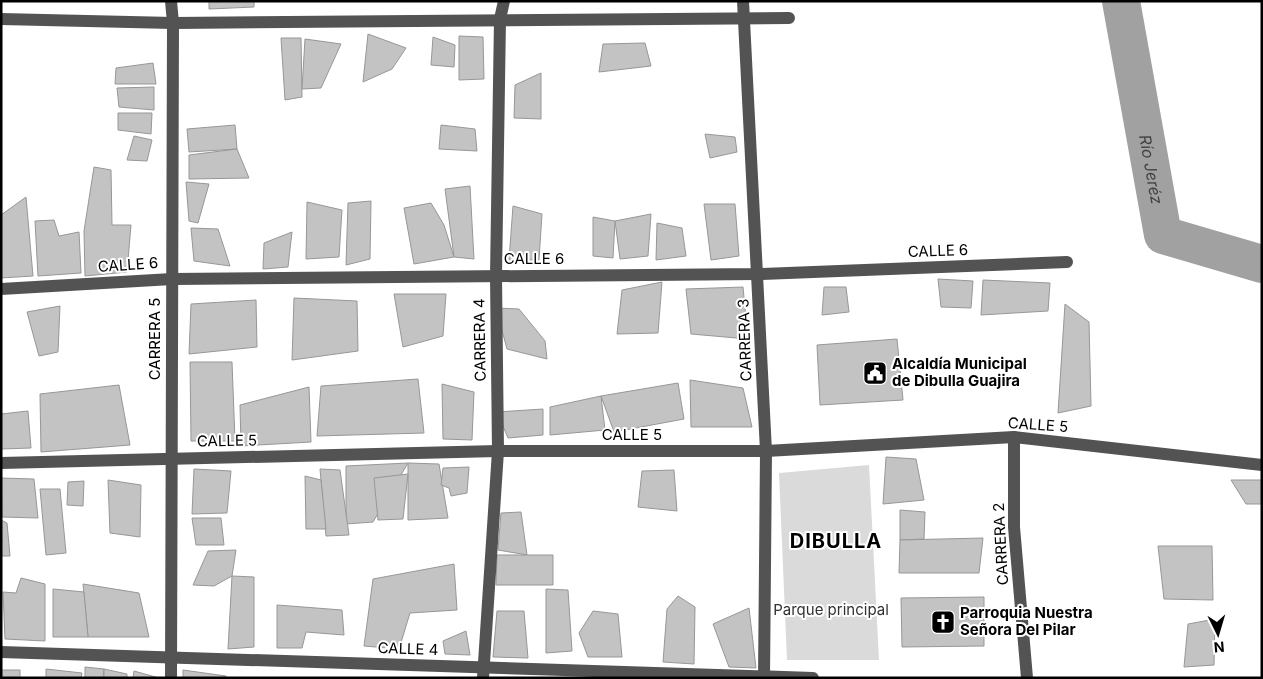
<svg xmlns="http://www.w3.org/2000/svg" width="1263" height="679" font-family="Inter,sans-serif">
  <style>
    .green { fill: #dadada }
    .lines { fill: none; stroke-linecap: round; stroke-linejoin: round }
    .river { stroke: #a1a1a1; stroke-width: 38 }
    .building { fill: #c3c3c3; stroke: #979797 }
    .minor { stroke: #535353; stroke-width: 12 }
    .labels { text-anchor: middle; stroke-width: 4; stroke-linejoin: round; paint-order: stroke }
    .street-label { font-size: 15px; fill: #000; stroke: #fff }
    .poi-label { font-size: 15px; font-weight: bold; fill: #000; stroke: #fff; text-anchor: start }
    .park-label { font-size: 15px; fill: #313131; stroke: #fff }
    .water-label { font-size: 16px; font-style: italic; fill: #424242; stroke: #fff }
    .district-label { font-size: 20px; font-weight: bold; letter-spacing: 1px; fill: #000; stroke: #fff }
  </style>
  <rect width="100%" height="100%" fill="#fff"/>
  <!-- green -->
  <path class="green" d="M869 465 879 660H787L779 473Z"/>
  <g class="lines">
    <!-- river -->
    <path class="river" id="s1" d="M1121 1 1163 235 1262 264"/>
  </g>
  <!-- building -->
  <g class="building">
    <path d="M209 1H254V7L209 9Z"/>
    <path d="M368 34 406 48 392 69 363 82Z"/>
    <path d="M459 36 483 37 484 79 459 80Z"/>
    <path d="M433 37 455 45 454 67 431 65Z"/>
    <path d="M281 38H301L302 97 285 100Z"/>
    <path d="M305 39 341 44 321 88 302 89Z"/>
    <path d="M645 43 651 66 599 72 603 44Z"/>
    <path d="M153 63 156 84H115L116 68Z"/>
    <path d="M541 73V119L514 118 515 85Z"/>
    <path d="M154 87V110L119 107 117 88Z"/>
    <path d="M118 113H152L151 134 118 130Z"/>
    <path d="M235 125 237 149 189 152 187 129Z"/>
    <path d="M441 125 475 129 477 151 439 149Z"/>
    <path d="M705 134 735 137 737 152 710 158Z"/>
    <path d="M134 136 152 140 147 161 127 160Z"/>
    <path d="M237 149 249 178 189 179V155Z"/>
    <path d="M94 167 111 170 112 225H131L127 272 85 276 84 231Z"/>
    <path d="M186 182 209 184 198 223 189 221Z"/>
    <path d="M470 186 474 259 454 257 445 189Z"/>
    <path d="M26 197 33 276 1 278V215Z"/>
    <path d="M371 201 370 259 346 265 348 203Z"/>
    <path d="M307 202 342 210 339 257 306 259Z"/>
    <path d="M431 203 444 225 454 257 414 264 404 208Z"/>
    <path d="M704 204H735L739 256 711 260Z"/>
    <path d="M513 206 542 214 539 260H509Z"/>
    <path d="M651 214 648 256 620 259 615 221Z"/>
    <path d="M593 217 615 221 613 258 593 256Z"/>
    <path d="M54 220 59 236 79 232 81 273 38 276 35 221Z"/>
    <path d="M657 223 682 228 686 256 656 260Z"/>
    <path d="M191 228 218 229 230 266 194 261Z"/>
    <path d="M292 232 288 267 263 269 264 243Z"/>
    <path d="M938 279 973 281 971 308 941 307Z"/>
    <path d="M983 280 1050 283 1048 311 981 315Z"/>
    <path d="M662 282 658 333 617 334 622 290Z"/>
    <path d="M743 287 748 339 691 334 686 289Z"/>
    <path d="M824 287H846L849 312 822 315Z"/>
    <path d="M394 294H446L443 336 403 347Z"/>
    <path d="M294 298 357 301 358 351 292 360Z"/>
    <path d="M256 300 257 347 189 354 191 304Z"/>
    <path d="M1065 304 1089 322 1091 406 1058 413Z"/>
    <path d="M60 306 58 352 39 356 27 312Z"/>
    <path d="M496 308 519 309 545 341 547 359 507 349Z"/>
    <path d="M897 339 903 400 820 405 817 345Z"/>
    <path d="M190 362H232L235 441H191Z"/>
    <path d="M418 379 424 433 317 436 321 386Z"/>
    <path d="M690 380 743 388 752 427H691Z"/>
    <path d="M678 383 684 419 614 432 601 396Z"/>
    <path d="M442 384 474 392 472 440 443 439Z"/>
    <path d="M119 385 130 445 41 452 40 394Z"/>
    <path d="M309 387 311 442 241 446 240 405Z"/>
    <path d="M601 396 605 430 550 435V407Z"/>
    <path d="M543 409V435L508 438 497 412Z"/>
    <path d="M28 411 31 448 1 449V414Z"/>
    <path d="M886 457 916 459 924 500 883 504Z"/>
    <path d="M408 463 439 464 448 518 408 520Z"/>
    <path d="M408 463 373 522 346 524V466Z"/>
    <path d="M469 467 467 493 451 496 449 488 441 485 443 468Z"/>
    <path d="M194 469 231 471 227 513 192 514Z"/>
    <path d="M320 469 340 470 349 535 326 536Z"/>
    <path d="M674 470 677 511 638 507 642 471Z"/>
    <path d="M408 474 403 519 378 520 374 478Z"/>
    <path d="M305 476 321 480 326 529H306Z"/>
    <path d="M1 478 34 479 38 518 2 517Z"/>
    <path d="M108 480 141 485 140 537 110 533Z"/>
    <path d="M1231 480H1262V504H1246Z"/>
    <path d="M84 481 83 506 67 505 68 482Z"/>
    <path d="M40 489H60L66 553 46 555Z"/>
    <path d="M900 510 925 512 924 539 900 540Z"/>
    <path d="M521 512 527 555 498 550 501 513Z"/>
    <path d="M192 518H221L224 545H196Z"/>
    <path d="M1 520 7 523 10 556H1Z"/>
    <path d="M983 538 979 573H899L900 540Z"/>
    <path d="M1158 546H1212L1213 600 1164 599Z"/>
    <path d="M236 550 232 576 214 586 193 585 208 551Z"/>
    <path d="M497 555H553V585H496Z"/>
    <path d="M454 564 457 610 410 613 399 649 364 646 373 579Z"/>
    <path d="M232 576 254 577V647L228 649Z"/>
    <path d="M21 578 45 584V641L5 639 3 592 16 593Z"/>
    <path d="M83 584 139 593 149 637H88Z"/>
    <path d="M53 589 84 592 88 637H53Z"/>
    <path d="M546 589 568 590 572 651 546 653Z"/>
    <path d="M678 596 695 607 694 664 663 662 667 609Z"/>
    <path d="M984 597V646L902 647 901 598Z"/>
    <path d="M277 605 342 610 344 635 306 632 302 648H277Z"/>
    <path d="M749 608 756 668 729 667 713 624Z"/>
    <path d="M497 611H524L528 658 493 657Z"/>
    <path d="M593 611 618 614 622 657H588L579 633Z"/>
    <path d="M1215 619 1214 665 1184 667 1188 624Z"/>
    <path d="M466 631 470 655 445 654 443 641Z"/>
    <path d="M85 667 104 669 103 678H85Z"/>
    <path d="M46 669 82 673 81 678H46Z"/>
    <path d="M104 669 127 674V678H104Z"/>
    <rect x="1" y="670" width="19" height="8"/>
    <path d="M183 670 226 676V678H183Z"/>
    <path d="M134 671 159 678H133Z"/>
  </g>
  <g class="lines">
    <!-- minor -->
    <g class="minor">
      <path d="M743 1 766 451 764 678"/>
      <path d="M1 19 173 23 789 18"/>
      <path d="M1 289 172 279 759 274 1067 262"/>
      <path d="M1014 437V527L1027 678"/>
      <path d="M1 463 498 451H766L1014 437 1262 465"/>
      <path d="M1 652 813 678"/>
      <path d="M171 678 173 23 171 1"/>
      <path d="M483 678 498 451 496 276 500 19 504 1"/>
    </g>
  </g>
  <!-- icons -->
  <defs>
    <g id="civic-square" transform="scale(1.25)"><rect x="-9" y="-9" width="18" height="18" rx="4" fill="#000" stroke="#fff"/><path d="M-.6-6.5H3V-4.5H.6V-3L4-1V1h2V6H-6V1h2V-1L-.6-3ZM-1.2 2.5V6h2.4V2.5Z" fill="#fff"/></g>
    <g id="church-square" transform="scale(1.25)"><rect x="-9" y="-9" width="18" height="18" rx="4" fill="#000" stroke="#fff"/><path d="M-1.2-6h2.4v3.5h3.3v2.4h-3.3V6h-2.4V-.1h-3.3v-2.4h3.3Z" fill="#fff"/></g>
  </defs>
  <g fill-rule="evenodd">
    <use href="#civic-square" x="875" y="373"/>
    <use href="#church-square" x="943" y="622"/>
  </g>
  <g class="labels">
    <!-- street labels -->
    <g class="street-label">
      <text transform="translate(938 251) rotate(-2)" y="5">CALLE 6</text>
      <text x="534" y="264">CALLE 6</text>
      <text transform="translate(128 265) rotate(-4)" y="5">CALLE 6</text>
      <text transform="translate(155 339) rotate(-90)" y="5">CARRERA 5</text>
      <text transform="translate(480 340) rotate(-91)" y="5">CARRERA 4</text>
      <text transform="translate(745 340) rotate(-92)" y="5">CARRERA 3</text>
      <text transform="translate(1038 425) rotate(4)" y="5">CALLE 5</text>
      <text x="632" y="440">CALLE 5</text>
      <text transform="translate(227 441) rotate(-1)" y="5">CALLE 5</text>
      <text transform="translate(1001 544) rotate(-93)" y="5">CARRERA 2</text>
      <text transform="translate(408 649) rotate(2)" y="5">CALLE 4</text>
    </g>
    <!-- poi labels -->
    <g class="poi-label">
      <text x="892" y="369">Alcaldía Municipal<tspan x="892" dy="17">de Dibulla Guajira</tspan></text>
      <text x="960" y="618">Parroquia Nuestra<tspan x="960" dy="17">Señora Del Pilar</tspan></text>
    </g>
    <!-- park labels -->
    <g class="park-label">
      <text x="831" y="615">Parque principal</text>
    </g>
    <!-- water labels -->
    <g class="water-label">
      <text dy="6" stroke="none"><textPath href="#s1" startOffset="171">Río Jeréz</textPath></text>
    </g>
    <!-- district labels -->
    <g class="district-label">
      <text x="836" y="548">DIBULLA</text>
    </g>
  </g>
  <!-- border -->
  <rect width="1263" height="679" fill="none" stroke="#000000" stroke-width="5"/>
  <!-- north arrow -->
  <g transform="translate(1218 634) rotate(175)" stroke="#ffffff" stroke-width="4" paint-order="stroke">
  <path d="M0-4L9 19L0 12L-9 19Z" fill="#000000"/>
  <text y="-8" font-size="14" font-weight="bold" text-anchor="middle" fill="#000000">N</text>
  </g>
</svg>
